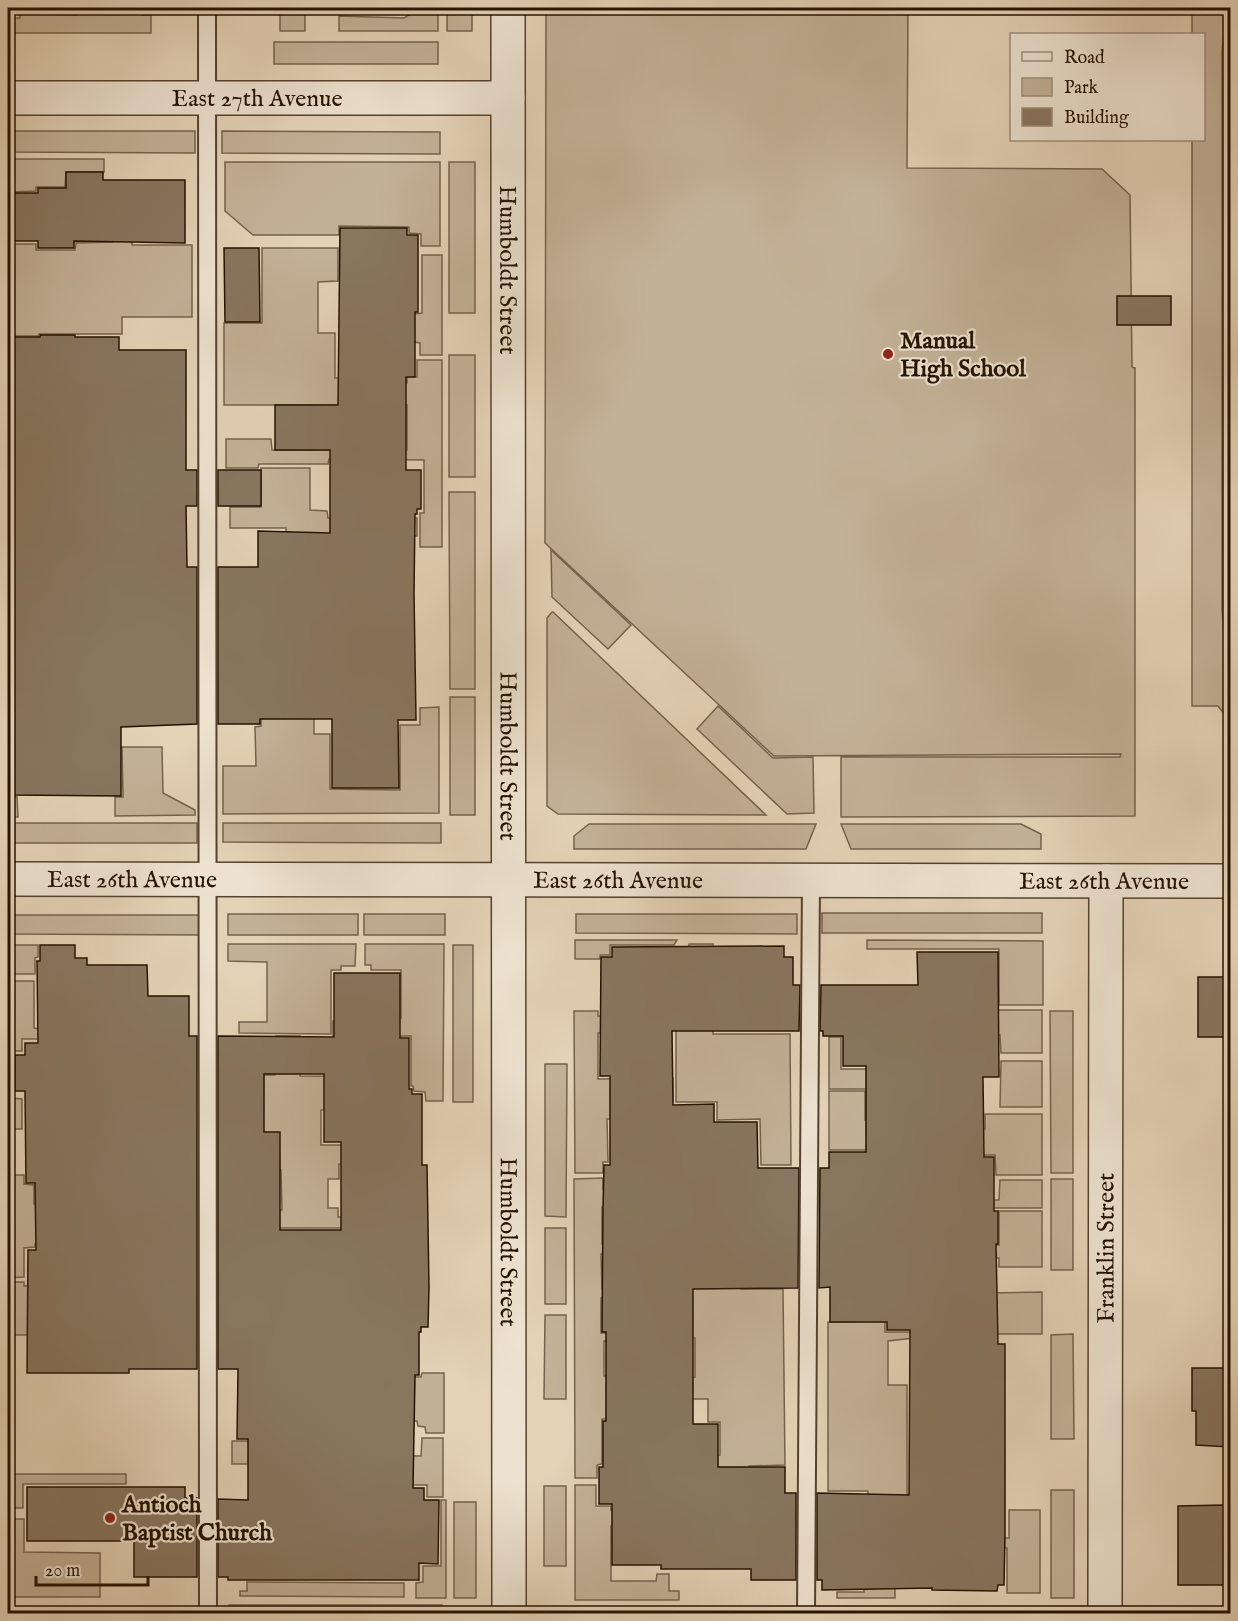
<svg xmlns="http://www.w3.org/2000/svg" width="1238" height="1621" font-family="'IM FELL English',serif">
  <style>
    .green { fill: #c3b197; stroke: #74624c; stroke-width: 1.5 }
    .building { fill: #88765f; stroke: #241200; stroke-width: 1.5; fill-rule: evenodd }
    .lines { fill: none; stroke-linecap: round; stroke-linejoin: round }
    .service-casing { stroke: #54422e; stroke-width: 20 }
    .minor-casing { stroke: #54422e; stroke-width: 36 }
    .tertiary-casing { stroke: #54422e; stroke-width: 36 }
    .service { stroke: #ede2d0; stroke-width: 16 }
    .minor { stroke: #ede2d0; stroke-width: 33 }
    .tertiary { stroke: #ede2d0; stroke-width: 33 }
    .poi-dot { fill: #8f2418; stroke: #ede2d0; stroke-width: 2 }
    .labels { text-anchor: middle; stroke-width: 4.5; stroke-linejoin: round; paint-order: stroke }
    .street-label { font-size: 24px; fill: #241200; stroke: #ede2d0 }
    .poi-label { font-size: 24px; font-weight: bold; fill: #241200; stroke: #ede2d0; text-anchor: start }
  </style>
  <rect width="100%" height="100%" fill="#e4d2b6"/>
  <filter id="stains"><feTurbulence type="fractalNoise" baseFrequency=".00333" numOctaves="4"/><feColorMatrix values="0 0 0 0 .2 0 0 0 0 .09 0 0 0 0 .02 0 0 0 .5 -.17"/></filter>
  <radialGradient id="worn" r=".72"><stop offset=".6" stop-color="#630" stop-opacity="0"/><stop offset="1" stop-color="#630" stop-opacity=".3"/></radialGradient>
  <!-- green -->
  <g class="green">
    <path d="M20 8H40L41 14 77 15V8H142V15H151V33H8V18H20Z"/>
    <rect x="280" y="8" width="25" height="23"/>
    <path d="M415 8H438V31H339V16L404 18 409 15Z"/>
    <rect x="447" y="8" width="25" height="23"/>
    <path d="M546 8H908L907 168 1102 169 1130 195 1132 367 1135 368V816L841 817V757H1120L1121 754 774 756 545 543Z"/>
    <path d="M1192 8H1230L1225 25 1222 51V610L1224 631 1230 658V721L1218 706H1192V140H1204V34H1192Z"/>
    <rect x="274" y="42" width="164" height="22"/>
    <path d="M8 131H195V153L8 152Z"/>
    <path d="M222 131 440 132V154L222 153Z"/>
    <path d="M8 159H104V172H66L65 187H36V191L12 192V217H8Z"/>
    <path d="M225 162H440V246H421V234L409 233V227L339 226V235H253L225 211Z"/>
    <rect x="449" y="162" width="26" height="151"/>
    <path d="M132 210V245H192V317H122V334H39L38 336H8V244H36V250H75L76 243 113 242Z"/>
    <path d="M262 248H338V281L318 282V333H335V378L357 377V405H224V323H262Z"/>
    <path d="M422 255H442V355H420V343L414 342V314L422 313Z"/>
    <rect x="449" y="355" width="26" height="122"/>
    <path d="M417 360H442V547H420V513H424V460L329 459 328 464H259L258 468H226V439H271L272 450H407V405H358V383H407V377H417Z"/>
    <path d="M261 468H310V510L327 511 328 518H417V536H312L286 563V528H230V507H261Z"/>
    <path d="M449 492H475V689H450Z"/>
    <path d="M551 550 631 625 608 649 552 597Z"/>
    <path d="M552 612H553L766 815 558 814 547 806V618Z"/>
    <path d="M314 658V734H330V789L400 790V725H420V708L439 707V813L223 814V766H256L255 727 261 726V690Z"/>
    <rect x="450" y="697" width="25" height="118"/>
    <path d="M8 706H11V708H37L72 744H10V797H17L18 817H8Z"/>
    <path d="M718 706 773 758 813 757 814 813 787 814 697 729Z"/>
    <path d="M122 747H162L163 793 195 810V815L115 816V797H123Z"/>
    <rect x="8" y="823" width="189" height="20"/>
    <path d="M223 823H441V843L223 842Z"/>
    <path d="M589 824H816L806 849H574V836Z"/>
    <path d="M841 824H1021L1041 834V849H851Z"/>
    <rect x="822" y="913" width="220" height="20"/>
    <rect x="228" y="914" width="130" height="21"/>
    <rect x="364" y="914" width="81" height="21"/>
    <path d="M576 914H797V934L576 933Z"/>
    <path d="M8 915H202V935L8 934Z"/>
    <path d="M575 940H677L674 945H610V955H600V959H575Z"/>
    <path d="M867 940 1043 941V1005H999V949H867Z"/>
    <path d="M228 944H356L355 966H341V970H331V1034L239 1033V1022H267V962L228 961Z"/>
    <path d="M365 944H444L443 1101H426L425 1092 414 1091 413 1086H411V1036H333V1021H373L374 1018H401V970H371V965H365Z"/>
    <path d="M689 944H713V1034H790L791 1165H761L760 1119 717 1120V1102H676V1028H690Z"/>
    <path d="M8 945H38V957L35 958V974H8Z"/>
    <rect x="453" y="945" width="20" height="157"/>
    <path d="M8 981H34V1028L101 1039H22V1051H12V1064H8Z"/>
    <path d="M974 1010H1042V1053H1001L1000 1035H944Z"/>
    <path d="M574 1011H598V1016H610V1033H598V1079L673 1078V1102L623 1119H607L608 1162H603V1173H575Z"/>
    <path d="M1050 1011H1073V1173H1051Z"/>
    <path d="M276 1036H300V1076L409 1077 335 1110H321V1145H352L393 1164H339V1179H328V1208H338V1217H343V1228H235V1210H282L281 1170H228V1075H275Z"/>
    <path d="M829 1037H841V1069H883L887 1089H829Z"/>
    <path d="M1001 1061H1042V1107H1000Z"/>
    <path d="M545 1064H567L566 1217 545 1216Z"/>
    <path d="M8 1071H12V1098L22 1099V1129H8Z"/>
    <path d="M829 1091H865V1120H887L874 1150H829Z"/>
    <path d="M985 1114H1042V1175H996L995 1155H915V1130L985 1129Z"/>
    <path d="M8 1175H24V1184L34 1185V1204L116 1203 150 1243 35 1244V1247L24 1248V1277L8 1278Z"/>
    <path d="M603 1178V1189L609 1190V1207H602V1244H607L615 1254H601L602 1289H614V1297L601 1298V1333H614V1341H604V1376H617L612 1419H602V1464L597 1465V1478H575L574 1179Z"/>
    <rect x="1051" y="1179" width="22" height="91"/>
    <path d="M1000 1180H1042V1208H917L916 1200H999Z"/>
    <path d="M999 1211H1042V1267H999V1258H988V1245H999Z"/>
    <rect x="545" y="1228" width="21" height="76"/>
    <path d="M741 1251V1289H783L785 1465 749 1466V1487L783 1510 690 1456 720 1455V1422H708V1399H685V1378L695 1377V1338L679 1337 691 1289Z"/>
    <path d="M8 1282H24V1286L37 1285V1335H8Z"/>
    <path d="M1042 1292V1334H991L990 1293Z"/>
    <path d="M885 1304V1332H914V1338L888 1341V1385H907V1539H895V1598H837V1592H864L868 1491H828V1322L874 1321Z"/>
    <path d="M545 1315H566V1399H544Z"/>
    <path d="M1073 1334 1074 1439H1051V1335Z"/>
    <path d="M422 1373H444V1433H426L425 1427 418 1426 417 1421H372L339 1376 421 1377Z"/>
    <path d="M422 1438H443V1497H427V1485H397L249 1464H232V1441H278L322 1455 421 1456Z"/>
    <path d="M8 1441V1474H126V1484H23V1508H8Z"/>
    <path d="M575 1485H596V1506H611V1510H676V1525L611 1526V1581H656L657 1574H669V1591H679V1600H575Z"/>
    <rect x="544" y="1486" width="22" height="80"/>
    <rect x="1051" y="1490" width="23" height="108"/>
    <path d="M441 1500H446V1598H416V1583L423 1582V1566H441Z"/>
    <rect x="454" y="1502" width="22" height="96"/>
    <path d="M1009 1510H1040V1593H1007V1548L1003 1547V1538H1009Z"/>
    <path d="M8 1519H24V1552L100 1553V1597H8Z"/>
    <path d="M247 1582 404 1583V1597L240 1596V1591H247Z"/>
    <path d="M229 1605H442V1613L229 1614Z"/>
    <path d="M576 1607 679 1608V1613H576Z"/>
    <rect x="689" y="1608" width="103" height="5"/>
    <path d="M827 1608 1040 1609V1613L827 1614Z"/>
  </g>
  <!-- building -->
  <g class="building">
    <path d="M66 172H103V180H185V243L74 241V248H38V241H13V193H38V188H66Z"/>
    <path d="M340 228H407V235H418V312H415V377H406V470H421V509H417V514H415L414 593 416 720H398L399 788H332V719H260V724H218V567H258V531L330 533V450H275V405H338Z"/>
    <path d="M224 248H259L260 322H225Z"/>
    <rect x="1117" y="296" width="54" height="29"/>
    <path d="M40 335H75V337H119V350H186V470H197V506H186L187 567H197V724L121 727V796L12 795 13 704H8V337H40Z"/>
    <rect x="218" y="470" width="43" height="36"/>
    <path d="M40 945H75V958H87V965H147L148 996H189V1036H197V1369H129V1373H27L28 1250H36L35 1183H26L25 1091H15V1055H25V1043H38L37 961H40Z"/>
    <path d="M784 946V957H793V985H800L799 1031H672L673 1105 714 1104V1122H757L758 1168H799L798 1288 693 1289V1424H718V1467H785V1493H796V1580H751V1569H661V1565H612V1504H599V1467H603V1421H606V1332H602L603 1208 604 1165H610V1076H600L601 957H612V947Z"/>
    <path d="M917 952H998L999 1077H983L984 1157H994V1211H998V1244H996L998 1344H1005V1535L1004 1585H998L997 1591 932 1590V1588L822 1590V1580H817V1493L909 1495 910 1330H887V1322H830V1287L819 1288 820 1168H829V1152H866V1066H843V1036H823V1031H820L821 985H918Z"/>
    <path d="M334 973H400V1038H409V1089H412V1094H422V1165H427L429 1287 428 1327H421V1332H419V1375H415L413 1488H424V1500H439L438 1564 419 1563V1580H228V1577H218V1499L248 1500V1439H237L238 1369H218V1036L334 1037ZM264 1074H324V1142H341V1230H280V1132H264Z"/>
    <rect x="1198" y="977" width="32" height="60"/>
    <path d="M1192 1368H1230V1447L1196 1445V1411H1192Z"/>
    <path d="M27 1487H185V1498H197V1577H134V1541H27Z"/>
    <path d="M1224 1505V1537H1230V1585H1178V1506Z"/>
  </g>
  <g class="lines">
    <!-- service casing -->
    <g class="service-casing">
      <g id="service">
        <path d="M207 8 208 1614"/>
        <path d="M806 1614 811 881"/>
      </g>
    </g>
    <!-- minor casing -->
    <g class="minor-casing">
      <g id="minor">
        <path id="s1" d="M508 8 509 1614"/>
        <path id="s2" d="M8 98H508"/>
      </g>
    </g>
    <!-- tertiary casing -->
    <g class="tertiary-casing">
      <g id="tertiary">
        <path id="s3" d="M8 879 1230 881"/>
        <path id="s4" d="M1105 1614 1106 881"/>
      </g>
    </g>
    <!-- service -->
    <use href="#service" class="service"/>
    <!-- minor -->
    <use href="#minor" class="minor"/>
    <!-- tertiary -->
    <use href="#tertiary" class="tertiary"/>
  </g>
  <!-- markers -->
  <g class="poi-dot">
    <circle cx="888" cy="354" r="6"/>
    <circle cx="110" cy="1518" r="6"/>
  </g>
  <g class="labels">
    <!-- street labels -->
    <g class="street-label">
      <text dy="8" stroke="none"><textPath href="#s2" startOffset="249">East 27th Avenue</textPath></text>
      <text dy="8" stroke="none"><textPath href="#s1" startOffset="262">Humboldt Street</textPath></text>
      <text dy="8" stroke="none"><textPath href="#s1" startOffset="748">Humboldt Street</textPath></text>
      <text dy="8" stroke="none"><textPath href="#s3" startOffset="124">East 26th Avenue</textPath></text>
      <text dy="8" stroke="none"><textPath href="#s3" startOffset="610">East 26th Avenue</textPath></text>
      <text dy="8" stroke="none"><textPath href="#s3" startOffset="1096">East 26th Avenue</textPath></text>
      <text dy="8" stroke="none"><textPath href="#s1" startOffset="1234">Humboldt Street</textPath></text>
      <text dy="8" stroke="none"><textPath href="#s4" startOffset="366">Franklin Street</textPath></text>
    </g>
    <!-- poi labels -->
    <g class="poi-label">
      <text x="900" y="348">Manual<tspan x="900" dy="28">High School</tspan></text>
      <text x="122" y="1512">Antioch<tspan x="122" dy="28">Baptist Church</tspan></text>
    </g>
  </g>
  <!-- margin -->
  <rect width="1238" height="1621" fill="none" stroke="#e4d2b6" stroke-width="30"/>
  <rect x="9" y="9" width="1220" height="1603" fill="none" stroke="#241200" stroke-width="3"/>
  <rect x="15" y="15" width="1208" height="1591" fill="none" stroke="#241200" stroke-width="1.5"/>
  <!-- legend -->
  <rect x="1010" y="33" width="195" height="108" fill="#ede2d0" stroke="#9d8f7d" stroke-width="1.5"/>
  <rect x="1022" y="52" width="30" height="9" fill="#ede2d0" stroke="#9d8f7d" stroke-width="1.5"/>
  <text x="1064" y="63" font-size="18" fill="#241200">Road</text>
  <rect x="1022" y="78" width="30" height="18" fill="#c3b197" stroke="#9d8f7d" stroke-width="1.5"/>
  <text x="1064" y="93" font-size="18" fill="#241200">Park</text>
  <rect x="1022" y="108" width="30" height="18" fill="#88765f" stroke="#9d8f7d" stroke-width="1.5"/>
  <text x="1064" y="123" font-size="18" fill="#241200">Building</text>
  <!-- scale -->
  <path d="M36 1576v9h112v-9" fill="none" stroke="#241200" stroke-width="3"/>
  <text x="45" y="1576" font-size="18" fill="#241200" stroke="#ede2d0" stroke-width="4.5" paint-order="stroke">20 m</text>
  <rect width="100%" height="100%" filter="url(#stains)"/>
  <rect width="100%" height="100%" fill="url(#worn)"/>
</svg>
